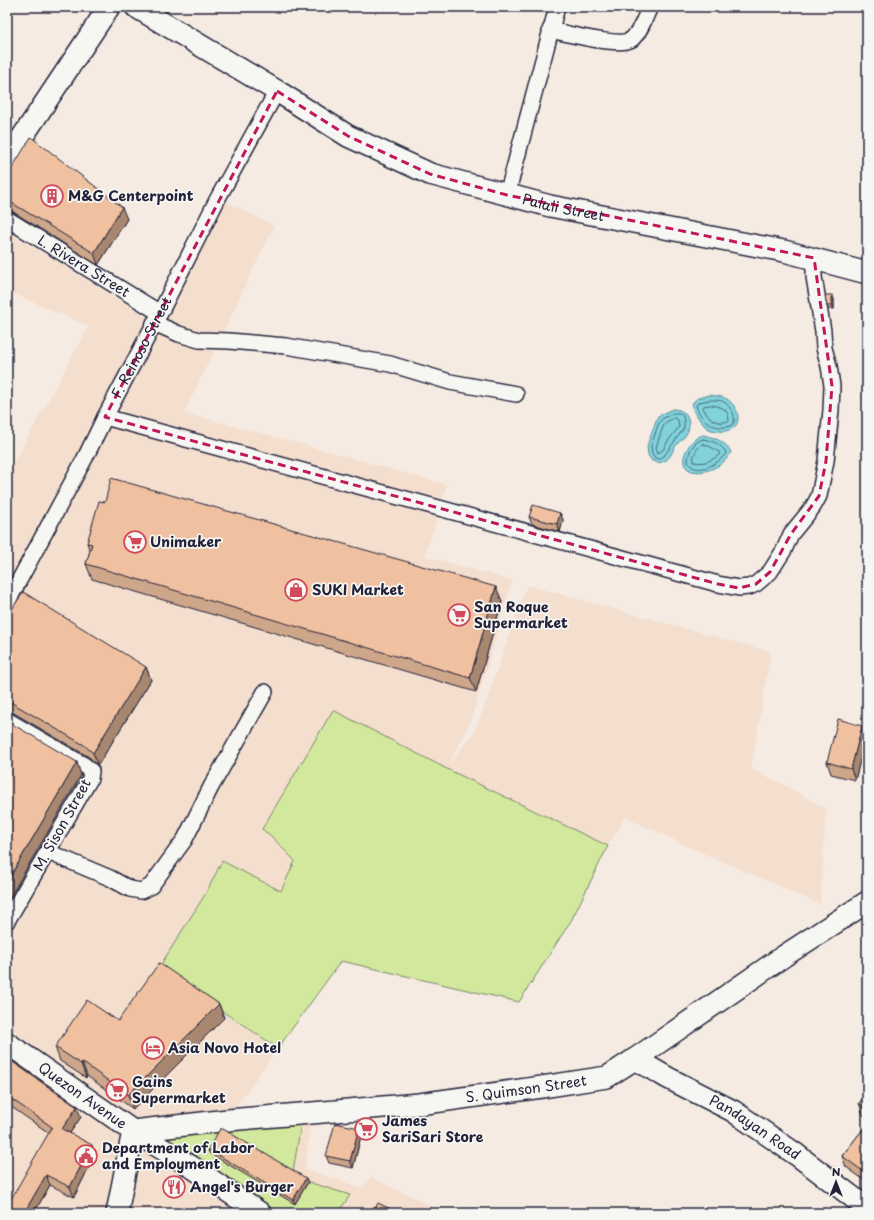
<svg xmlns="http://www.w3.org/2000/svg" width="874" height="1220" font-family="'Playpen Sans',sans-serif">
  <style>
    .built { fill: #f4dece }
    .green { fill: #d2e89d; stroke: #7a856c }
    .water { fill: #81d2db; stroke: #5b8c9b }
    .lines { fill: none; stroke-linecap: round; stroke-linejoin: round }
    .shore { stroke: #48687b; stroke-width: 1 }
    .street-casing { stroke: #22223b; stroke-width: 18 }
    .secondary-casing { stroke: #22223b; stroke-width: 24 }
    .street { stroke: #f6f6f2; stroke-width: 15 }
    .secondary { stroke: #f6f6f2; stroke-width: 21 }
    .wall { fill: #cea68a; stroke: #22223b }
    .shaded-wall { fill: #a88770; stroke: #22223b }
    .building { fill: #f0c1a0; stroke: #22223b }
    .marked { fill: none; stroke: #c2185b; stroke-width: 3; stroke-dasharray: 8 5; stroke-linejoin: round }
    .labels { text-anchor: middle; stroke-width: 3.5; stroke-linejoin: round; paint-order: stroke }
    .poi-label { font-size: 14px; font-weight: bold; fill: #22223b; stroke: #f6f6f2; text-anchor: start }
    .street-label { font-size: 14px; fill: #22223b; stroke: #f6f6f2 }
  </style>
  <rect width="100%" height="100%" fill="#f5ebe2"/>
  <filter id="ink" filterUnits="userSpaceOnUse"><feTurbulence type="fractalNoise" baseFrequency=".025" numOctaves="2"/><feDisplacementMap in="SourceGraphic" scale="8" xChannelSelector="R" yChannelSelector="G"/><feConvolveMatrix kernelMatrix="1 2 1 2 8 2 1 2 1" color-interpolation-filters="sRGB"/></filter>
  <g filter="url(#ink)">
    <!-- built -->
    <g class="built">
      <path d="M225 201 274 226 184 413 287 440 447 485 425 556 512 581 476 704 468 726 448 767 474 732 484 708 527 585 771 652 751 769 784 785 826 809 820 904 707 855 625 817 608 846 447 769 333 710 262 829 271 836 295 861 280 891 222 861 206 893 159 969 239 1024 278 1048 230 1114 312 1109 305 1170 326 1176 362 1188 371 1177 446 1213H7V603L169 309Z"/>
      <path d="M7 231 151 319 7 588V475L89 326 7 291Z"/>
    </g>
    <!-- green -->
    <g class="green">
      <path d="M333 710 447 769 608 846 572 919 519 1002 341 961 278 1048 158 969 206 893 222 861 281 891 295 861 271 836 262 829Z"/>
      <path d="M301 1124 292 1177 350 1195 338 1213H270L157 1139 206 1131Z"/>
    </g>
    <!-- water -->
    <g class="water">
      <path d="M710 395C714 396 719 396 722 397 740 402 748 434 718 431 714 431 710 430 706 427 700 422 696 414 692 407L693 402 698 398Z"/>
      <path d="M673 409C687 409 694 424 685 436 682 440 677 443 675 447 672 452 671 457 666 460 661 464 657 462 652 461L648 455 647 446 655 423 658 416Z"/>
      <path d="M703 435C714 437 726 442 731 452 720 476 673 481 686 451 690 443 694 438 703 435Z"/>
    </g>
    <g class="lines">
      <!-- shore -->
      <g class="shore">
        <path d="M710 400C714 400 719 400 722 401 729 404 739 418 732 425 729 427 726 427 723 427 710 428 699 417 696 405L700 402Z"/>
        <path d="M711 405C721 406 729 409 729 421 716 425 709 419 703 408L704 406Z"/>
        <path d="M674 413H679L683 416 684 421V428L664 456 659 459 655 458 652 453 651 446 658 425 662 419Z"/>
        <path d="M675 418 678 420 679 427 668 441 663 450 658 453 656 447 663 427 665 423Z"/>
        <path d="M703 439C711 440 723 445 726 453 720 463 696 477 688 462 688 452 693 442 703 439Z"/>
        <path d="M703 444 709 446 719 452 720 454C712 461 704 464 694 462 692 456 697 447 703 444Z"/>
      </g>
      <!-- street casing -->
      <g class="street-casing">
        <g id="street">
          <path d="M550 30C565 33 621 48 632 39 641 31 645 17 650 7"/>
          <path d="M507 195 557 7"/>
          <path id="s1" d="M7 219 160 313"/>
          <path d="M154 323 179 334 199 340 229 341 286 346 390 364 450 382 516 394"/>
          <path d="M105 417 718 584 739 588 749 587 756 584 770 572 784 550 791 534 813 507 819 496 826 461 831 410 832 386 829 366 824 348 823 331 814 277V258"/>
          <path id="s2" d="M7 603 85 458 105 417 160 313 218 198 277 91"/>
          <path d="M7 720 84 765 91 771 90 779 7 921"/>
          <path d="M48 852 110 878 130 889 141 891 151 886 185 839 211 787 265 692"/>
        </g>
      </g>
      <!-- secondary casing -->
      <g class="secondary-casing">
        <g id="secondary">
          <path id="s3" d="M136 7 277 91 348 136 430 174 550 206 784 251 867 273"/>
          <path d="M7 160 109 7"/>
          <path id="s4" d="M7 1043 133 1131 192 1167 260 1213"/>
          <path id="s5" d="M635 1059 668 1078 733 1111 797 1155 867 1208"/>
          <path id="s6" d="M117 1213 133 1131 228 1120 419 1104 542 1087 607 1077 635 1059 784 956 867 902"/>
        </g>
      </g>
      <!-- street -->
      <use href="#street" class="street"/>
      <!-- secondary -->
      <use href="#secondary" class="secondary"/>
    </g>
    <!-- wall -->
    <g class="wall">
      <path d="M7 172 9 173 127 219 98 265 7 208Z"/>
      <path d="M832 295 834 299V309H828L827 306Z"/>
      <path d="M560 513 563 520 560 532 532 524 529 517Z"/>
      <path d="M87 543 502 601 476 692 92 579 86 564 90 551Z"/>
      <path d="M7 617 146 667 151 680 98 765 89 757 12 712 7 711Z"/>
      <path d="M866 737 855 780 831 774 827 762Z"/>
      <path d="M219 1004 224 1018 133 1109 87 1076 86 1078 60 1061 55 1047 118 1021Z"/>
      <path d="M7 1058 81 1117 70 1133 95 1155 74 1197 50 1185 34 1213H7L49 1133 7 1104Z"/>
      <path d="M867 1094V1117L863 1115 859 1103Z"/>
      <path d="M867 1124V1182L846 1167 842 1156Z"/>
      <path d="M359 1128 361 1136 353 1168 329 1163 326 1156Z"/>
      <path d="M208 1149 308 1182 295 1204 209 1153Z"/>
    </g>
    <!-- shaded-wall -->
    <g class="shaded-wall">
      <path d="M122 207 127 219 98 265 94 253Z"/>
      <path d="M832 295 834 299V309L832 306Z"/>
      <path d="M560 513 563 520 560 532 557 524Z"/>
      <path d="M496 587 502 601 476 692 470 678Z"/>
      <path d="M146 667 151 680 98 765 93 753Z"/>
      <path d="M862 726 866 737 855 780 851 769Z"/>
      <path d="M77 762 81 775 7 902V882Z"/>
      <path d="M219 1004 224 1018 133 1109 128 1095Z"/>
      <path d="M82 1062 87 1076 86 1078 81 1064Z"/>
      <path d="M77 1107 81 1117 65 1140 62 1129Z"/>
      <path d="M359 1128 361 1136 353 1168 350 1161Z"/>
      <path d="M92 1145 95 1155 74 1197 70 1187Z"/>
      <path d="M46 1175 50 1185 34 1213H24Z"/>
      <path d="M306 1178 308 1182 295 1204 293 1200Z"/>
    </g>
    <!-- building -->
    <g class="building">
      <path d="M31 137 122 207 94 253 7 200V172L9 173Z"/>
      <path d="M825 295H832V306H827Z"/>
      <path d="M867 398V403H865Z"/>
      <path d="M111 478 496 587 470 678 86 564 92 544 87 543 99 501 105 502Z"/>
      <path d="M533 505 560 513 557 524 529 517Z"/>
      <path d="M23 592 146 667 93 753 84 745 7 700V617Z"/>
      <path d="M838 719 862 726 851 769 827 762Z"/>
      <path d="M7 721 77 762 7 882Z"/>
      <path d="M159 963 219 1004 128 1095 82 1062 81 1064 55 1047 87 1000 118 1021Z"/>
      <path d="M7 1058 77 1107 62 1129 92 1145 70 1187 46 1175 24 1213H7V1206L52 1127 7 1096Z"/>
      <path d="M867 1094V1110L859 1103Z"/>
      <path d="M335 1123 359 1128 350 1161 326 1156Z"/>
      <path d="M867 1124V1174L842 1156Z"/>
      <path d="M220 1129H223L306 1178 293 1200 208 1149Z"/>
      <path d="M378 1203 399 1213H373Z"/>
    </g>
  </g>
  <!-- marked area -->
  <path class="marked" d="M277 91 348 136 430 174 507 195 814 258 832 386 826 461 819 496 791 534 770 572 756 584 739 588 718 584 105 417Z"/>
  <!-- icons -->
  <defs>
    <g id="building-ring" transform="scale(1.15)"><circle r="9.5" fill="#f6f6f2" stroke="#d1495b" stroke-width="1.5"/><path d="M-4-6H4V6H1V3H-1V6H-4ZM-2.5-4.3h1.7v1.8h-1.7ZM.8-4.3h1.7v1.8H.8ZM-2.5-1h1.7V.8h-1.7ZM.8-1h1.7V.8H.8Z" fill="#d1495b"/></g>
    <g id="supermarket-ring" transform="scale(1.15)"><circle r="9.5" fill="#f6f6f2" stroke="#d1495b" stroke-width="1.5"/><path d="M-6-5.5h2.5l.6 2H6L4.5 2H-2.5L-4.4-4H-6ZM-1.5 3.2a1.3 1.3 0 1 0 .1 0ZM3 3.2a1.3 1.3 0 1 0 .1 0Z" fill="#d1495b"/></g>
    <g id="shop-ring" transform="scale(1.15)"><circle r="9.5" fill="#f6f6f2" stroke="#d1495b" stroke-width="1.5"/><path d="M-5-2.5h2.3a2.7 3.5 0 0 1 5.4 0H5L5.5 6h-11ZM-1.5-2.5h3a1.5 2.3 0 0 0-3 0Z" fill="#d1495b"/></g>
    <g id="hotel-ring" transform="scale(1.15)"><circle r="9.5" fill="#f6f6f2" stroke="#d1495b" stroke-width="1.5"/><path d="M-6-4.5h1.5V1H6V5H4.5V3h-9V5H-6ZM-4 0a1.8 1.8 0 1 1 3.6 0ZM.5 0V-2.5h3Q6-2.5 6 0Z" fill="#d1495b"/></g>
    <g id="civic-ring" transform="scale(1.15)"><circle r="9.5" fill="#f6f6f2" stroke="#d1495b" stroke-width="1.5"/><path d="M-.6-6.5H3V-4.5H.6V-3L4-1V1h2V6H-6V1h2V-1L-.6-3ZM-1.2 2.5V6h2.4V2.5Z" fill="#d1495b"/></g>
    <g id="restaurant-ring" transform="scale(1.15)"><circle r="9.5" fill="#f6f6f2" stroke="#d1495b" stroke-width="1.5"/><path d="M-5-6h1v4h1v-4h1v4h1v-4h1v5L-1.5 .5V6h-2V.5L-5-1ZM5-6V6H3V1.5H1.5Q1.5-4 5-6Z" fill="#d1495b"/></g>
  </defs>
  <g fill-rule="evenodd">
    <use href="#building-ring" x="52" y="196"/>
    <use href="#supermarket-ring" x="135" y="542"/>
    <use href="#shop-ring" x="296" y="590"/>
    <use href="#supermarket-ring" x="459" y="615"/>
    <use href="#hotel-ring" x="153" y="1048"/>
    <use href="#supermarket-ring" x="117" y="1090"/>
    <use href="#supermarket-ring" x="366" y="1129"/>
    <use href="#civic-ring" x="86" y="1156"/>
    <use href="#restaurant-ring" x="174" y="1187"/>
  </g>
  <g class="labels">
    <!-- poi labels -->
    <g class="poi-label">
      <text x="68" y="201">M&amp;G Centerpoint</text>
      <text x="150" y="547">Unimaker</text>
      <text x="312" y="595">SUKI Market</text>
      <text x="474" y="612">San Roque<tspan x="474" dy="16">Supermarket</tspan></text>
      <text x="168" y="1053">Asia Novo Hotel</text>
      <text x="132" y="1087">Gains<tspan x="132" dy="16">Supermarket</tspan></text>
      <text x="382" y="1126">James<tspan x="382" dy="16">SariSari Store</tspan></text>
      <text x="102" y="1153">Department of Labor<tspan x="102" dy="16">and Employment</tspan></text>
      <text x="190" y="1192">Angel's Burger</text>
    </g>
    <!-- street labels -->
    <g class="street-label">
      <text dy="5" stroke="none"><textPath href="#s3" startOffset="476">Palali Street</textPath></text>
      <text dy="5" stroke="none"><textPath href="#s1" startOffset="90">L. Rivera Street</textPath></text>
      <text dy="5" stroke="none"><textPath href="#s2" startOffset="289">F. Reinoso Street</textPath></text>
      <text transform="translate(62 825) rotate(-61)" y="5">M. Sison Street</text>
      <text dy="5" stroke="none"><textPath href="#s6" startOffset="479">S. Quimson Street</textPath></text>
      <text dy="5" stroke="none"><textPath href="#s4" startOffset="92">Quezon Avenue</textPath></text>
      <text dy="5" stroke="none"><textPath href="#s5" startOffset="138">Pandayan Road</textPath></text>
    </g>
  </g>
  <!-- margin -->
  <rect width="874" height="1220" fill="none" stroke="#f6f6f2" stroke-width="24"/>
  <rect x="12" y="12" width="850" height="1196" fill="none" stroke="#22223b" stroke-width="1.5" filter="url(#ink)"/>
  <!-- north arrow -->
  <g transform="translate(836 1182)" stroke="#f6f6f2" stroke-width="3" paint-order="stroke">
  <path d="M0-3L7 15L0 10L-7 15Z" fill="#22223b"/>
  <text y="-6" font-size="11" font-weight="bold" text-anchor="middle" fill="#22223b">N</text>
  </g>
</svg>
